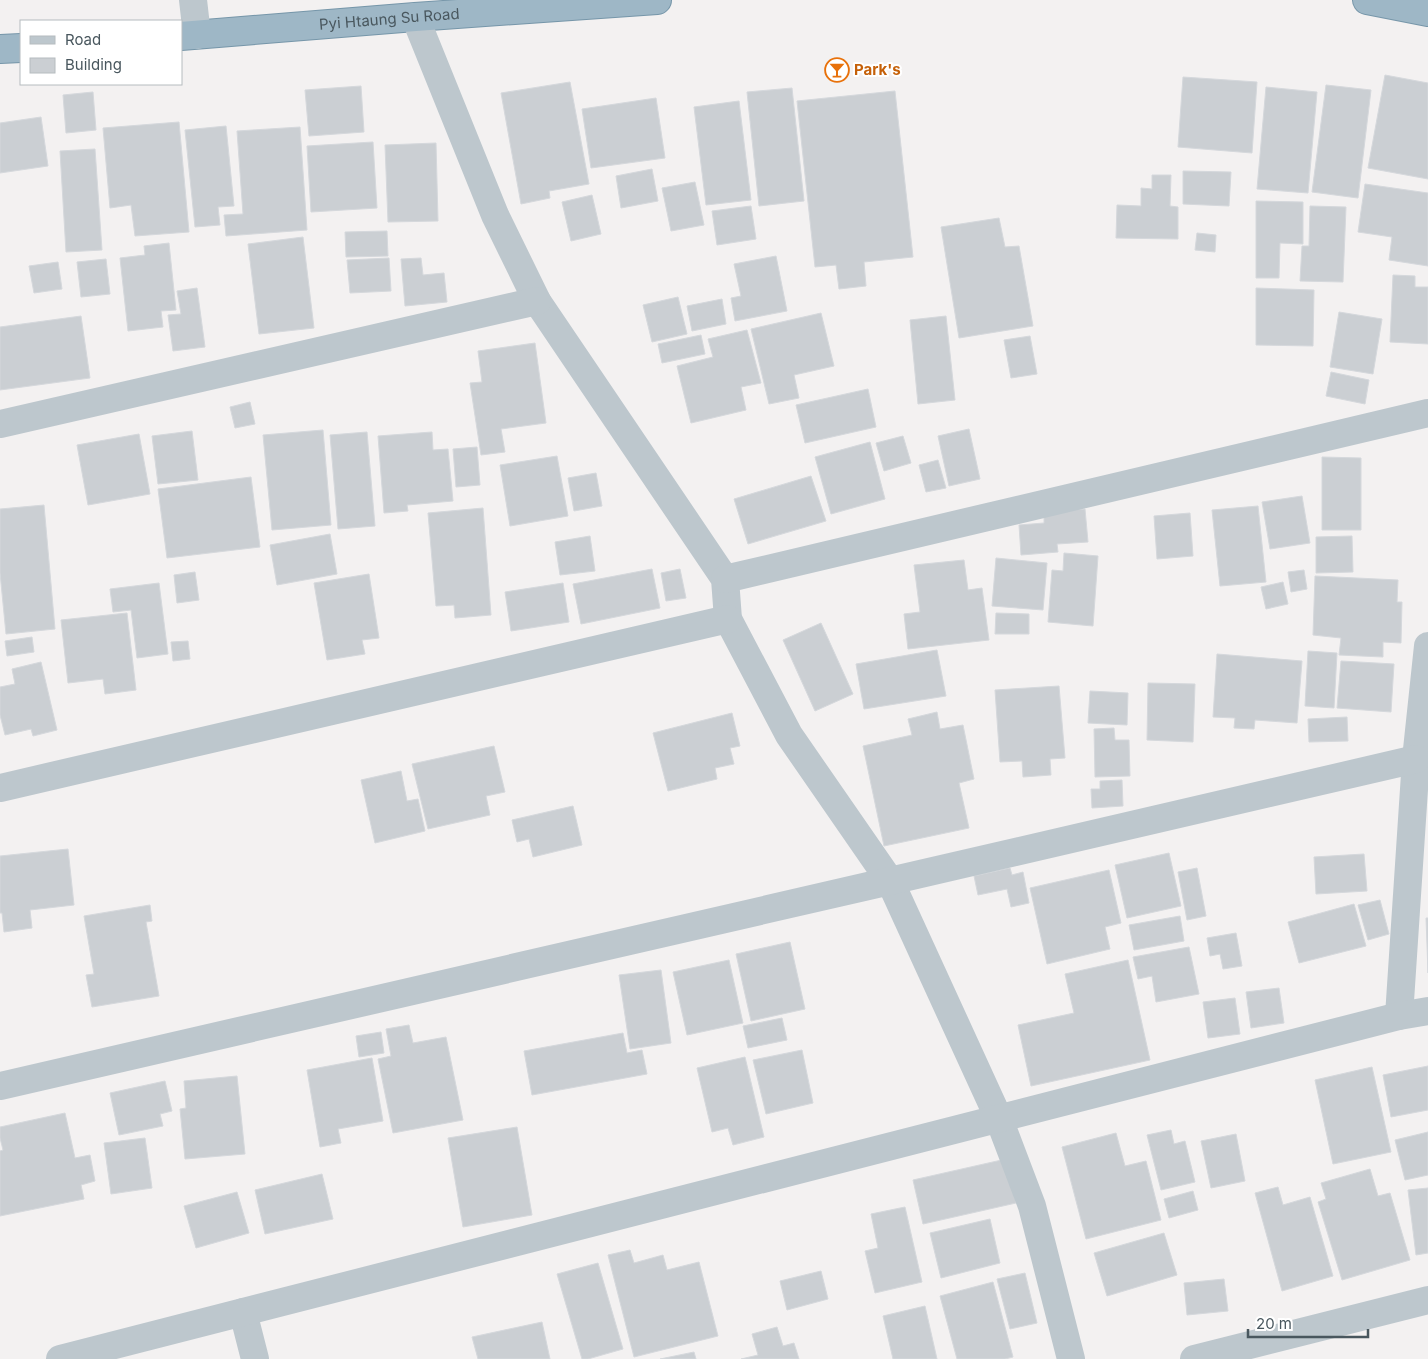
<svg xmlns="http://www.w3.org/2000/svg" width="1428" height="1359" font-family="Inter,sans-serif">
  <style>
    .building { fill: #cbcfd3; stroke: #d5d8dc }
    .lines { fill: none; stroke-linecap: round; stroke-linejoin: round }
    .trunk-casing { stroke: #7696a9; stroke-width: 30 }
    .minor { stroke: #bdc7cd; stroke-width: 28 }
    .trunk { stroke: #9eb7c6; stroke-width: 28 }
    .labels { text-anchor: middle; stroke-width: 4; stroke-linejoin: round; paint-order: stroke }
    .street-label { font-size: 15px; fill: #49575e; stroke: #fff }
    .food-label { font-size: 15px; font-weight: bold; fill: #c56008; stroke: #fff; text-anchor: start }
  </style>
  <rect width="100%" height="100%" fill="#f3f1f1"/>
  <!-- building -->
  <g class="building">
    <path d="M1385 75 1428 83V179L1368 168Z"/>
    <path d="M1183 77 1257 82 1252 153 1178 147Z"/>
    <path d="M570 82 589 184 549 191 550 198 521 204 501 93Z"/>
    <path d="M1326 85 1371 90 1358 198 1312 192Z"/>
    <path d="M361 86 364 132 309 136 305 90Z"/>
    <path d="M1266 87 1317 92 1308 193 1257 189Z"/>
    <path d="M792 88 804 201 759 206 747 92Z"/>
    <path d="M895 91 913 257 864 262 866 286 839 289 836 265 815 267 797 101Z"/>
    <path d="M93 92 96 130 66 133 63 95Z"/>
    <path d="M656 98 665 158 591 168 582 109Z"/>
    <path d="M739 101 751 200 706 205 694 107Z"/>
    <path d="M41 117 48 166 0 173V123Z"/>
    <path d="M179 122 189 232 135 236 131 205 110 208 103 128Z"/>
    <path d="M226 126 234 206 218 207 220 225 195 227 185 130Z"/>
    <path d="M300 127 307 230 226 236 224 215 243 214 237 131Z"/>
    <path d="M373 142 377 208 311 212 307 146Z"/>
    <path d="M436 143 438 221 388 222 385 145Z"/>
    <path d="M95 149 102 250 66 252 60 151Z"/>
    <path d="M652 169 658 201 621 208 616 176Z"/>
    <path d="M1183 171 1231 172 1229 206 1183 204Z"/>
    <path d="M1152 175H1171L1170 206 1178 207V239L1116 238 1117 205 1141 206V188L1152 189Z"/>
    <path d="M695 182 704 225 671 231 662 188Z"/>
    <path d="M1365 184 1428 193V266L1389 260 1392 237 1358 232Z"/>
    <path d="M592 195 601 234 571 241 562 202Z"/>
    <path d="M1256 201 1303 202V244L1280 243 1279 278H1256Z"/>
    <path d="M751 206 756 239 717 245 712 211Z"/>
    <path d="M1310 206 1346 207 1343 282 1300 281 1302 246H1309Z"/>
    <path d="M999 218 1005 247 1019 246 1033 326 959 338 941 227Z"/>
    <path d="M387 231 388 256 346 257 345 232Z"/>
    <path d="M1197 233 1216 235 1215 252 1195 250Z"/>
    <path d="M303 237 314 328 259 334 248 244Z"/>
    <path d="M169 243 176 310 161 311 163 327 128 331 120 258 145 255 144 246Z"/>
    <path d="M776 256 787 311 735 321 731 298 741 296 734 264Z"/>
    <path d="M389 258 391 291 350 293 347 260Z"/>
    <path d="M421 258 423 275 444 273 447 302 405 306 401 259Z"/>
    <path d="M106 259 110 294 81 297 77 262Z"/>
    <path d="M58 262 62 289 34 293 29 266Z"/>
    <path d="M1393 275 1415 276V287H1428V344L1390 342Z"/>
    <path d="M197 288 205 347 173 351 168 315 181 314 177 291Z"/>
    <path d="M1256 288 1314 290 1313 346 1256 345Z"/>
    <path d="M678 297 687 334 652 342 643 305Z"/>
    <path d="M722 299 726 324 692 331 687 306Z"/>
    <path d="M1339 312 1382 319 1373 374 1330 367Z"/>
    <path d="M821 313 834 366 794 375 799 398 769 404 751 329Z"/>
    <path d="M81 316 90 378 0 390V327Z"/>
    <path d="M946 316 955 400 918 404 910 320Z"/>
    <path d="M747 330 761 383 741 387 746 410 691 423 677 366 713 357 708 339Z"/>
    <path d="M701 335 705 354 662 363 658 344Z"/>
    <path d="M1030 336 1037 374 1011 378 1004 340Z"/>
    <path d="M535 343 546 423 501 429 505 452 481 455 470 383 482 382 478 351Z"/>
    <path d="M1331 372 1369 380 1365 404 1326 396Z"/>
    <path d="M868 389 876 427 805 443 796 405Z"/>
    <path d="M250 402 255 424 235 428 230 407Z"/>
    <path d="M969 429 980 479 949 486 938 436Z"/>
    <path d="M323 430 331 525 272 530 263 435Z"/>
    <path d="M192 431 198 480 158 484 152 436Z"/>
    <path d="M367 432 375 526 338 529 330 435Z"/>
    <path d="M432 432 433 450 448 449 453 501 407 505 408 511 384 513 378 436Z"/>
    <path d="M139 434 150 494 88 505 77 445Z"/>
    <path d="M903 436 911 463 884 471 876 443Z"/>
    <path d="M870 442 885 499 831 514 815 457Z"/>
    <path d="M477 447 480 485 456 487 453 449Z"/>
    <path d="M557 456 568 516 510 526 500 465Z"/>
    <path d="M1322 457 1361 458V530H1322Z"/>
    <path d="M938 460 946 488 926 492 919 465Z"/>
    <path d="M596 473 602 506 574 511 568 478Z"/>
    <path d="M811 476 826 521 748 544 734 499Z"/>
    <path d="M251 477 260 547 167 558 158 489Z"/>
    <path d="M1302 496 1310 543 1270 549 1262 502Z"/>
    <path d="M44 505 55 629 6 634 0 573V509Z"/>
    <path d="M1258 506 1266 582 1220 586 1212 510Z"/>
    <path d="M483 508 491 615 455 618 454 605 436 606 428 513Z"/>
    <path d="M1085 509 1088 542 1057 544 1058 552 1021 555 1019 525 1044 523V512Z"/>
    <path d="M1190 513 1193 556 1157 559 1154 516Z"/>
    <path d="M330 534 337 574 277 585 270 545Z"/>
    <path d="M590 536 595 571 560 575 555 542Z"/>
    <path d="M1352 536 1353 572 1316 573V537Z"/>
    <path d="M1064 553 1098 556 1093 626 1048 622 1052 570 1063 571Z"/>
    <path d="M996 558 1047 563 1043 610 992 606Z"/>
    <path d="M964 560 968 590 982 588 989 640 908 649 904 614 920 612 914 565Z"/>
    <path d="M652 569 660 608 581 624 573 584Z"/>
    <path d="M680 569 686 598 666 601 661 573Z"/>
    <path d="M1304 570 1307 589 1291 592 1288 572Z"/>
    <path d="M195 572 199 600 177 603 174 575Z"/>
    <path d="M369 574 379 638 362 640 365 654 327 660 314 583Z"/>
    <path d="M1315 576 1398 580 1397 602H1402L1401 643 1383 642V657L1339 655 1341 638 1313 635Z"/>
    <path d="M1283 582 1288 604 1266 609 1261 587Z"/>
    <path d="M159 583 168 654 137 658 131 610 113 612 110 589Z"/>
    <path d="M563 583 569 622 511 631 505 592Z"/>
    <path d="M127 613 136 690 105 694 103 679 68 683 61 620Z"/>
    <path d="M996 613 1029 614V634H995Z"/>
    <path d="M821 623 853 694 815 711 783 640Z"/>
    <path d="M32 637 34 652 7 656 5 641Z"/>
    <path d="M188 641 190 659 173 661 171 642Z"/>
    <path d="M937 650 946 696 864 709 856 664Z"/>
    <path d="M1308 651 1337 653 1334 708 1305 706Z"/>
    <path d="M1217 654 1302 661 1297 723 1255 720 1254 729 1234 728 1235 718 1213 717Z"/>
    <path d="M1341 661 1394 664 1391 712 1337 708Z"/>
    <path d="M41 662 57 730 33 736 31 729 5 735 0 715V687L15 684 12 669Z"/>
    <path d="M1148 683 1195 684 1193 742 1147 740Z"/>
    <path d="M1059 686 1065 758 1050 759 1051 775 1023 777 1022 761 1000 762 995 690Z"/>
    <path d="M1090 691 1128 693 1127 725 1088 723Z"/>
    <path d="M937 712 940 729 963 725 974 779 959 783 969 828 884 846 863 746 912 735 908 719Z"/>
    <path d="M732 713 740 746 730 748 734 764 715 768 717 779 668 791 653 733Z"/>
    <path d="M1347 717 1348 741 1309 742 1308 719Z"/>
    <path d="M1114 728 1115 740H1129L1130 776 1095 777 1094 729Z"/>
    <path d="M494 746 505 792 486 796 490 815 428 829 412 764Z"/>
    <path d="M401 771 407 801 418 799 425 831 375 843 361 780Z"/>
    <path d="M1122 780 1123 806 1092 808 1091 789H1100V781Z"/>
    <path d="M573 806 582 845 533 857 529 839 517 842 512 820Z"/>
    <path d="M68 849 74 905 30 910 32 928 4 932 2 913H0V856Z"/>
    <path d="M1169 853 1181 906 1127 918 1115 865Z"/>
    <path d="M1364 854 1367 891 1316 894 1314 857Z"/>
    <path d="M1010 868 1012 875 1023 872 1029 903 1011 907 1007 889 978 895 974 876Z"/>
    <path d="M1197 868 1206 916 1187 920 1178 872Z"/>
    <path d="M1109 870 1121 923 1105 927 1110 949 1047 964 1030 888Z"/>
    <path d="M1380 900 1389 934 1368 940 1358 905Z"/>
    <path d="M1354 904 1366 946 1299 963 1288 922Z"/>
    <path d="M150 905 152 921 146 922 159 996 92 1007 86 975 94 974 84 916Z"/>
    <path d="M1180 916 1184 941 1134 950 1129 925Z"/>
    <path d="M1426 918H1428V973Z"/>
    <path d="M1236 933 1242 966 1223 969 1220 954 1210 956 1207 938Z"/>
    <path d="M790 942 805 1009 751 1021 736 954Z"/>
    <path d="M1189 947 1199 994 1156 1002 1152 976 1138 979 1133 957Z"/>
    <path d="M729 960 743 1023 687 1035 673 972Z"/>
    <path d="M1128 960 1150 1060 1031 1086 1018 1025 1074 1013 1065 974Z"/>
    <path d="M661 970 671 1043 630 1049 619 975Z"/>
    <path d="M1279 988 1284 1023 1251 1028 1246 992Z"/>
    <path d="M1235 998 1240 1034 1208 1038 1203 1002Z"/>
    <path d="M782 1018 787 1040 748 1048 743 1026Z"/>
    <path d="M409 1025 413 1043 446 1037 463 1120 393 1133 378 1059 391 1056 386 1029Z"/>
    <path d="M381 1032 384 1053 359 1057 356 1036Z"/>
    <path d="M623 1033 627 1053 642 1050 647 1074 532 1095 524 1051Z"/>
    <path d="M802 1050 813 1103 766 1114 753 1060Z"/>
    <path d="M745 1057 764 1137 733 1145 728 1128 712 1132 697 1068Z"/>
    <path d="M372 1058 383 1121 338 1129 341 1143 320 1147 307 1070Z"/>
    <path d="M1428 1066V1110L1391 1117 1383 1075Z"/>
    <path d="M1372 1067 1391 1152 1333 1164 1315 1080Z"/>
    <path d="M237 1076 245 1154 185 1159 180 1109 186 1108 184 1081Z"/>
    <path d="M165 1081 172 1111 160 1114 163 1126 119 1135 110 1093Z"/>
    <path d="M65 1113 75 1158 90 1155 95 1181 81 1185 84 1199 0 1216V1151L3 1150 0 1138V1127Z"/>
    <path d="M517 1127 532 1215 463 1227 448 1138Z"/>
    <path d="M1171 1130 1174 1144 1185 1141 1195 1182 1161 1190 1147 1135Z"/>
    <path d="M1428 1132V1175L1405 1180 1395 1140Z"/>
    <path d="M1116 1133 1125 1166 1146 1161 1161 1220 1086 1239 1062 1147Z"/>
    <path d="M1236 1134 1245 1181 1211 1188 1201 1141Z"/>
    <path d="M145 1138 152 1188 111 1194 104 1143Z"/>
    <path d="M1006 1159 1016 1203 923 1224 913 1180Z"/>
    <path d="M1370 1169 1378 1196 1390 1193 1410 1260 1342 1280 1318 1202 1326 1199 1321 1183Z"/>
    <path d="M322 1174 333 1219 265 1234 255 1190Z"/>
    <path d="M1278 1187 1283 1205 1310 1197 1333 1276 1282 1291 1255 1193Z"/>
    <path d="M1428 1188V1253L1416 1255 1408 1190Z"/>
    <path d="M1193 1191 1198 1210 1169 1218 1164 1199Z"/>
    <path d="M237 1192 249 1233 196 1248 184 1206Z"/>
    <path d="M905 1207 922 1282 875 1293 865 1251 878 1248 871 1214Z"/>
    <path d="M990 1219 1000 1263 941 1278 930 1233Z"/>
    <path d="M1164 1233 1177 1275 1107 1296 1094 1253Z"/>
    <path d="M630 1250 634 1263 663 1255 667 1270 699 1262 718 1336 634 1357 608 1255Z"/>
    <path d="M598 1263 623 1349 588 1359H582L557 1274Z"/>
    <path d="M821 1271 828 1299 787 1310 780 1281Z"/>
    <path d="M1025 1273 1037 1323 1010 1329 997 1279Z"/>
    <path d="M1224 1279 1228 1311 1187 1315 1184 1283Z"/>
    <path d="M993 1282 1013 1357 1005 1359H957L940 1296Z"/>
    <path d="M925 1306 937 1359H893L883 1316Z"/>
    <path d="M542 1322 550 1359H478L472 1337Z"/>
    <path d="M777 1327 783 1346 794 1343 799 1359H741L758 1355 752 1334Z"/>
    <path d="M694 1352 696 1359H660Z"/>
  </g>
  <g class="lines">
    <!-- trunk casing -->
    <g class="trunk-casing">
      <g id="trunk">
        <path d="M1367 0 1428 12"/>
        <path id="s1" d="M181 36 415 17 657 0"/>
        <path d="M0 49 21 48"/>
      </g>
    </g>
    <!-- minor -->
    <g class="minor">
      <path d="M193 0 197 35"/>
      <path d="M415 17 495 215 537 301 725 579 728 619 789 735 890 881 999 1119 1032 1206 1071 1359"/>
      <path d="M0 424 537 301"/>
      <path d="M725 579 1428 413"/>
      <path d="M0 788 728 619"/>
      <path d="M1399 1016 1416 759 1428 646"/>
      <path d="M0 1086 890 881 1416 759"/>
      <path d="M243 1312 255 1359"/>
      <path d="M60 1359 1399 1016 1428 1011"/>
      <path d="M1194 1359 1428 1300"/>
    </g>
    <!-- trunk -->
    <use href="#trunk" class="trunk"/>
  </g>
  <!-- icons -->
  <defs>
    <g id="bar-ring" transform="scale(1.25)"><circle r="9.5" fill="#fff" stroke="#e8710a" stroke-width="1.5"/><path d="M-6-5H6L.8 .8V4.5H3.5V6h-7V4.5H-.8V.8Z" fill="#e8710a"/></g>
  </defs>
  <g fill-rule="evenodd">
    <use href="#bar-ring" x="837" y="70"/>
  </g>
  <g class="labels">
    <!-- street labels -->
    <g class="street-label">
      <text dy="5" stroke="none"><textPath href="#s1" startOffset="209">Pyi Htaung Su Road</textPath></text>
    </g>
    <!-- food labels -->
    <g class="food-label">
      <text x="854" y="75">Park's</text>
    </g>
  </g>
  <!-- legend -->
  <rect x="20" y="20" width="162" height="65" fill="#ffffff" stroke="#b6bcbf"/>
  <rect x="30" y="36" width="25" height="8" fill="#bdc7cd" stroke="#b6bcbf"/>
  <text x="65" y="45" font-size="15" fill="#49575e">Road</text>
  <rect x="30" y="58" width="25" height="15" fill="#cbcfd3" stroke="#b6bcbf"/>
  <text x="65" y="70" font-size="15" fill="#49575e">Building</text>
  <!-- scale -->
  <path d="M1248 1329v8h120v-8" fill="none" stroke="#49575e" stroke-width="2.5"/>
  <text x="1256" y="1329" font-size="15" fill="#49575e" stroke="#ffffff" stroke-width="4" paint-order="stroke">20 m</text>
</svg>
